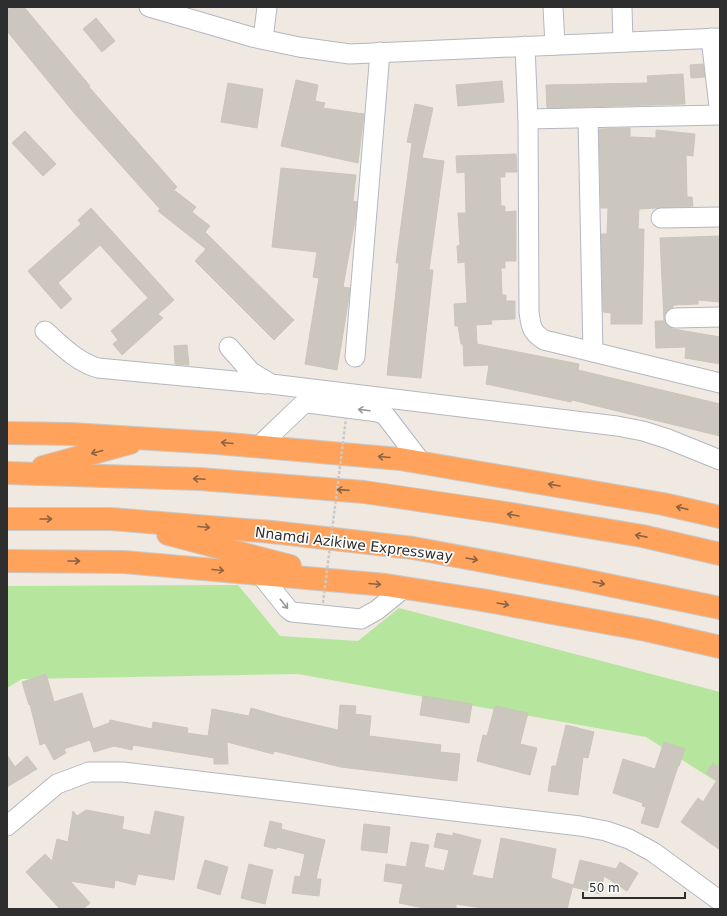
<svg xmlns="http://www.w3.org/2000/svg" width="727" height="916" font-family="'DejaVu Sans',sans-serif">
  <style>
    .green { fill: #b6e59e }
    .building { fill: #cbc7bf; stroke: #cbc5ba }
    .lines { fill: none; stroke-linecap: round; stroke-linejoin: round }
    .minor-casing { stroke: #b4b7c1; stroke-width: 21 }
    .highway-casing { stroke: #c9c9c9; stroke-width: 24 }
    .minor { stroke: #fff; stroke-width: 19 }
    .highway { stroke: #ffa35c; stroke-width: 22 }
    .path-bridge { stroke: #c9c9c9; stroke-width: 2.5; stroke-dasharray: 3 2; stroke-linecap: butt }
    .oneway { stroke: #969696 }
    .oneway2 { stroke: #8c6343 }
    .labels { text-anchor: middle; stroke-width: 3.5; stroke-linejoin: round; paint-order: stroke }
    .street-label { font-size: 14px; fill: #2e2e2e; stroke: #fff }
  </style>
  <rect width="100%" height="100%" fill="#efe9e1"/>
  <!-- green -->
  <path class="green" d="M238 585 280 636 358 641 399 608 720 692V784L646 737 298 674 22 679 7 688V586Z"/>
  <!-- building -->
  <g class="building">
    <path d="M11 7H24L90 86 89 87 177 187 174 190 196 207 192 212 210 226 205 232 294 320 274 340 195 261 206 249 158 211 160 209 75 114 7 31V10Z"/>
    <path d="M96 18 115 41 102 52 83 29Z"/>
    <path d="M703 64 705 77 691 78 690 65Z"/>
    <path d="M683 74 685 104 547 108 546 85 648 83 647 76Z"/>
    <path d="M296 80 318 85 315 101 325 103 323 108 364 114 358 163 281 146Z"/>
    <path d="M502 81 504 102 458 106 456 85Z"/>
    <path d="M228 83 263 89 257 128 221 122Z"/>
    <path d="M415 104 433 108 422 158 444 161 429 270H433L421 378 387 375 399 263H396L412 143 407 142Z"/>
    <path d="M630 128V137L656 138V130L695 134 693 156 686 155 687 197H692L693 206 639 209 638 229H644L642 324H611V313L603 312 601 234H607L608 208H601L599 129Z"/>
    <path d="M25 131 56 164 43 176 12 143Z"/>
    <path d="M516 154 517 172H505V177H500L501 206H505V212L516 211V261H505V268H501L502 295H506V301H515V319L491 320 492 324 476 325 477 344 579 364 578 370 720 404V436L572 400 571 402 486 384 489 365 464 366 463 344H461L458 326H455L454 304 467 303 465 262 458 263 457 246 460 245 458 213H466L465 172 457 173 456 156Z"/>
    <path d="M281 168 356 175 353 201 357 202 356 215 343 287 350 288 349 297 337 370 305 364 319 278 313 277 317 252 272 247Z"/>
    <path d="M91 208 174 300 158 314 163 318 122 355 113 344 118 340 111 331 148 298 100 245 58 283 72 299 61 309 28 271 81 224 78 220Z"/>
    <path d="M720 236V302L698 300V304L673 305V307L669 309 666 312 664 318 666 324 673 329 720 337V364L685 358 686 347 656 348 655 321H664L660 238Z"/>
    <path d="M187 345 189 365 175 364 174 346Z"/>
    <path d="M46 674 54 702 82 693 93 729 109 723 110 720 152 729 153 722 188 728 187 733 208 736 212 709 249 716 251 708 282 717 338 730 340 705 356 706 355 714 371 716 369 736 441 745 440 752 460 754 457 781 341 767 274 751 273 754 227 742 228 764H214V758L133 745 132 750 114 746 94 752 90 740 64 749 66 753 54 760 45 743 40 745 30 704 29 705 22 682Z"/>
    <path d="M423 696 472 704 469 723 420 715Z"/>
    <path d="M495 706 528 713 520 744 537 748 530 775 477 761 483 735 487 736Z"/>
    <path d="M566 725 594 732 588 758 583 757 578 795 548 791 552 766H556Z"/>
    <path d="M664 742 685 749 679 766H678L658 828 641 823 646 807 642 806 643 803 613 793 623 759 655 769Z"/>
    <path d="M7 755 15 767 27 756 37 769 7 787Z"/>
    <path d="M713 763 720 768V850L681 822 698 798 703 802 717 780 706 773Z"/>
    <path d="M86 810 124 817 122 829 150 835 155 811 184 817 174 880 138 874 135 885 115 880 114 888 70 881 90 903 83 909H60L26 872 45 854 52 861 57 839 68 842 73 811 77 816Z"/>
    <path d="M270 821 282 824 281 829 325 840 316 879H321L319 896 292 893 295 876 300 877 305 854 277 847 276 849 264 846Z"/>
    <path d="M364 824 390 827 387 853 361 850Z"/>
    <path d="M437 833 453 836V833L481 840 472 875 493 879 501 838 556 849 551 878 573 885 567 909H489L456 904V909H429L399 903 403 884 384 881 386 864 406 867 411 842 429 845 424 867 444 871 449 850 434 847Z"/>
    <path d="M205 860 228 867 220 895 197 888Z"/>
    <path d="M580 860 616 869 620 862 638 873 627 891 604 876 600 894 573 887Z"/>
    <path d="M249 864 273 870 265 904 241 898Z"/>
  </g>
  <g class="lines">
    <!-- minor casing -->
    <g class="minor-casing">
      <g id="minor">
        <path d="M149 7 252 37 299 47 350 54 720 38"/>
        <path d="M553 7 555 45"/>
        <path d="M622 7 623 42"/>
        <path d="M711 38 720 115"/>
        <path d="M263 39 267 7"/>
        <path d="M525 46 528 119 529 312C531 326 531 332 544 340L720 383"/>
        <path d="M588 118 593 352"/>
        <path d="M528 119 720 115"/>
        <path d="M661 218 720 217"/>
        <path d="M675 318 720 317"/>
        <path d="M45 331C61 345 77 362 98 368L266 384"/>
        <path d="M229 347 251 372 271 384 617 426 643 431 668 439 720 460"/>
        <path d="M355 357 380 52"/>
        <path d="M259 446 302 405 308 403 378 412 385 415 421 462"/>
        <path d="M260 574 288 609 292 612 361 619 377 610 404 588"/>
        <path d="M7 826 57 784 89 772H123L580 826 606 831 629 839 653 852 720 901"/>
      </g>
    </g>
    <!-- highway casing -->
    <g class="highway-casing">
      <g id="highway">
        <path d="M7 433 71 434 217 443 400 459 663 504 720 517"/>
        <path d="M43 467 130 443"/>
        <path d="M7 473 200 479 364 492 499 512 642 536 720 554"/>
        <path d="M7 519H111L272 532 413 548 574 578 720 608"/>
        <path d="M168 534 290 566"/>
        <path d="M7 561 124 562 386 585 482 600 646 630 720 647"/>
      </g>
    </g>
    <!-- minor -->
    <use href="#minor" class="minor"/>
    <!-- highway -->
    <use href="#highway" class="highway"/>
    <!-- path-bridge -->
    <path class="path-bridge" d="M323 603 346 418"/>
  </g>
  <!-- one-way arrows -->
  <defs><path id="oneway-shaft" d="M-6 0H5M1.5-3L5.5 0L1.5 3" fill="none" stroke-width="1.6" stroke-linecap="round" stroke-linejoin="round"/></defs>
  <g class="oneway">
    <use href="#oneway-shaft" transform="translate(364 410) rotate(-173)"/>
    <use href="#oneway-shaft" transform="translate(284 604) rotate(51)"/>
  </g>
  <g class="oneway2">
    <use href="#oneway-shaft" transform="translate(227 443) rotate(-175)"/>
    <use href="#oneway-shaft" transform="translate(97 452) rotate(165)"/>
    <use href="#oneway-shaft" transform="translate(384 457) rotate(-175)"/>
    <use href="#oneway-shaft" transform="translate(199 479) rotate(-177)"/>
    <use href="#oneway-shaft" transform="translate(554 485) rotate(-170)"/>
    <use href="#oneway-shaft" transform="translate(343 490) rotate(-176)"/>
    <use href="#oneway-shaft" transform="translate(682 508) rotate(-167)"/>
    <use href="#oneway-shaft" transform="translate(513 515) rotate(-170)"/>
    <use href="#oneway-shaft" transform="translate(46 519)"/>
    <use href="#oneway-shaft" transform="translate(204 527) rotate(5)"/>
    <use href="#oneway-shaft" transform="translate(641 536) rotate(-169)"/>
    <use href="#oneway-shaft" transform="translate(472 559) rotate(10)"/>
    <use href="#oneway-shaft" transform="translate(74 561)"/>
    <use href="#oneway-shaft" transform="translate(218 570) rotate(5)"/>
    <use href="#oneway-shaft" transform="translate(599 583) rotate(11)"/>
    <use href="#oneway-shaft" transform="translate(375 584) rotate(5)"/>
    <use href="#oneway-shaft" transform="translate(503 604) rotate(10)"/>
  </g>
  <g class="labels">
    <!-- street labels -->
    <g class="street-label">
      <text transform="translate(354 544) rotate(7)" y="5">Nnamdi Azikiwe Expressway</text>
    </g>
  </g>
  <!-- border -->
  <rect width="727" height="916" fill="none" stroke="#2e2e2e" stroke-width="16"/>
  <!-- scale -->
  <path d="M583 892v6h102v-6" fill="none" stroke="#2e2e2e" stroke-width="2"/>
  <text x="589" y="892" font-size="12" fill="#2e2e2e" stroke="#ffffff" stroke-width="3" paint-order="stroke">50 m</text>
</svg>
